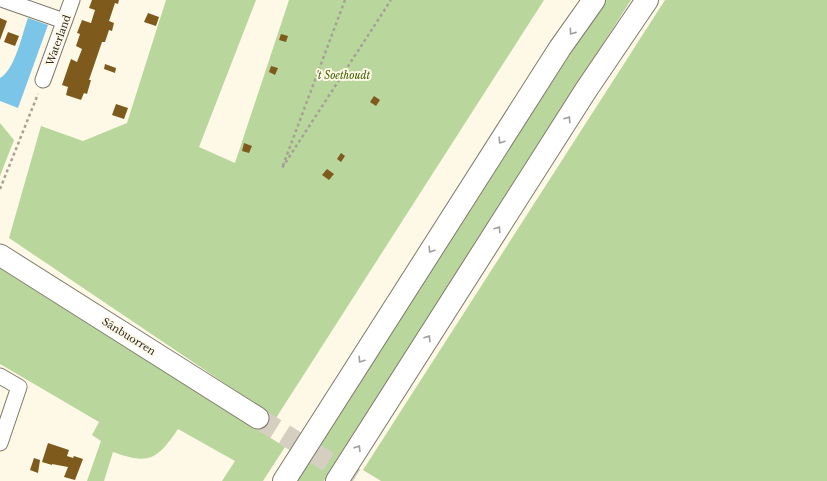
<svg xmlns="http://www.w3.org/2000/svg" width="827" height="481" font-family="'Libre Baskerville',serif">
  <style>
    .green { fill: #b9d69d }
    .water { fill: #7ac5e8 }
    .building { fill: #7e5b1c }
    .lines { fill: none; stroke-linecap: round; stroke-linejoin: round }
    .secondary-tunnel { stroke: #d4cfc0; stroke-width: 21; stroke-dasharray: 21 10; stroke-linecap: butt }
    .street-casing { stroke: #7f7a6b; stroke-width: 17 }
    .secondary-casing { stroke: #7f7a6b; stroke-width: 23 }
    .highway-casing { stroke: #7f7a6b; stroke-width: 24 }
    .path { stroke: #a6a194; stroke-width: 2.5; stroke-dasharray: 3 3; stroke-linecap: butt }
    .street { stroke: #fff; stroke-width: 15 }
    .secondary { stroke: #fff; stroke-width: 21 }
    .highway { stroke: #fff; stroke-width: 22 }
    .oneway { stroke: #a09f9c }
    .labels { text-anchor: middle; stroke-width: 4; stroke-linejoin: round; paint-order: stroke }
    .street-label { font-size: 10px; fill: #2c2a23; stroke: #fef8e7 }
    .park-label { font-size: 10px; font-style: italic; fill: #3d6001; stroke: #fef8e7 }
  </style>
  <rect width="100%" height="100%" fill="#fef8e7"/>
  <!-- green -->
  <g class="green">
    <path d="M166 0H256L199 147 235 163 289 0H544L276 418 9 238 41 126 83 141 127 123Z"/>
    <path d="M605 0H631L324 481H296Z"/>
    <path d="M665 0H827V481H381L363 470Z"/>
    <path d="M0 123 14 140 0 176Z"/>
    <path d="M0 267 285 447 263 481H222L235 461 178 429C157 460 149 465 113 452L104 481H87L101 441 92 435 99 422 0 364Z"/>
  </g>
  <!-- water -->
  <path class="water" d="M28 18 48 25 18 108 0 101V78C15 70 22 34 28 18Z"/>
  <!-- building -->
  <g class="building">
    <path d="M92 0H119L118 4 115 3 109 21 114 23 112 31 109 30 105 42H102L89 80H91L87 94 84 93 81 100 66 95 68 87 62 85 71 59 77 62 82 49 76 46 80 34 77 33 82 20 91 23 95 10 89 8Z"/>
    <path d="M148 13 159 17 156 26 144 22Z"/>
    <path d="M0 18 7 21 0 40Z"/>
    <path d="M8 32 19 36 15 46 4 42Z"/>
    <path d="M281 34 288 36 286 42 279 40Z"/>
    <path d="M105 64 116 68 115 73 104 69Z"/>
    <path d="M271 66 278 68 275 75 269 72Z"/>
    <path d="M374 96 380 100 376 106 370 102Z"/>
    <path d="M116 104 128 108 124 119 112 115Z"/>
    <path d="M244 143 252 146 249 153 242 151Z"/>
    <path d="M341 153 345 156 341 162 337 159Z"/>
    <path d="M327 169 334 174 329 180 322 175Z"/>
    <path d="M48 443 69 450 67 456 73 458 74 456 83 459 75 480 64 477 68 467 52 464V465L42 462Z"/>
    <path d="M34 458 40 460 38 473 30 470Z"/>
  </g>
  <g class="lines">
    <!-- secondary-tunnel -->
    <path class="secondary-tunnel" d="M258 418 359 481"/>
    <!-- street casing -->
    <g class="street-casing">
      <g id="street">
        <path d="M4 0 64 21"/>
        <path d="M43 80 72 0"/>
        <path d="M0 376 19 387 0 443"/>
      </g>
    </g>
    <!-- secondary casing -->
    <g class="secondary-casing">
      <path id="secondary" d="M0 255 258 418"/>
    </g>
    <!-- highway casing -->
    <g class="highway-casing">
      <g id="highway">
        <path d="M284 481 560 48 594 0"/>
        <path d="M337 481 586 90 647 0"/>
      </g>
    </g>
    <!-- path -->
    <g class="path">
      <path d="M345 0 282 168 391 0"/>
      <path d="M0 189 38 94"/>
    </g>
    <!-- street -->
    <use href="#street" class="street"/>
    <!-- secondary -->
    <use href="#secondary" class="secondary"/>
    <!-- highway -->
    <use href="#highway" class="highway"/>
  </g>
  <!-- one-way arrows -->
  <defs><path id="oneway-chevron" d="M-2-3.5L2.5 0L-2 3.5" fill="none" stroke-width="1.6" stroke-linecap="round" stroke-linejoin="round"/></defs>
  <g class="oneway">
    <use href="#oneway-chevron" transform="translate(572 32) rotate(125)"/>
    <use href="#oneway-chevron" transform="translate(568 119) rotate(-57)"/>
    <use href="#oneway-chevron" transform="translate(501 141) rotate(123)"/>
    <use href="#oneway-chevron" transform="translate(498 229) rotate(-57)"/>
    <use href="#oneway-chevron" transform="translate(431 250) rotate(123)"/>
    <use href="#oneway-chevron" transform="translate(428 338) rotate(-57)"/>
    <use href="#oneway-chevron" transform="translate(361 360) rotate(123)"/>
    <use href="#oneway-chevron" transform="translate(358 448) rotate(-58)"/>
  </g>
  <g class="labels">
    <!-- street labels -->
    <g class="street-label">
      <text transform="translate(58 40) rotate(-70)" y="4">Waterland</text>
      <text transform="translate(129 336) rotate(32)" y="4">Sânbuorren</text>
    </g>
    <!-- park labels -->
    <g class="park-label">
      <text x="343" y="79">'t Soethoudt</text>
    </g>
  </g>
</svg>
